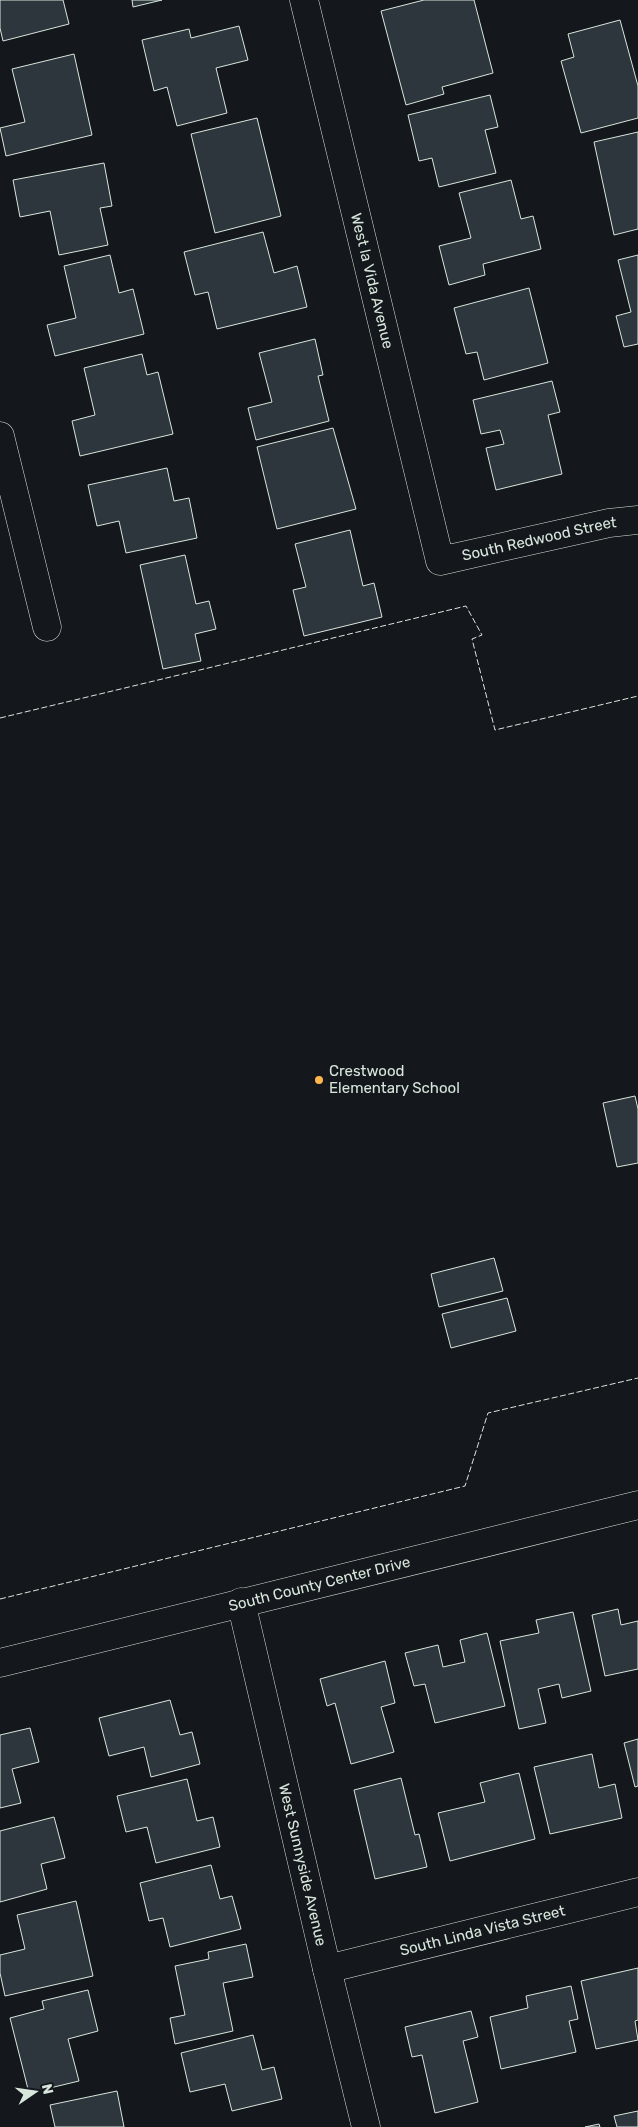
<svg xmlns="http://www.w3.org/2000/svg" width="638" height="2127" font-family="Rubik,sans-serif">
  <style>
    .building { fill: #2c363c; stroke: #d8e6dc }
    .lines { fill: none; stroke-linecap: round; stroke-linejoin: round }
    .minor-casing { stroke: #d8e6dc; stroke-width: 29 }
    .minor { stroke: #14181c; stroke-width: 28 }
    .fence { stroke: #d8e6dc; stroke-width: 1; stroke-dasharray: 6 2.5; stroke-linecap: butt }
    .poi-dot { fill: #ffb74d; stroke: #14181c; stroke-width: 2 }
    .labels { text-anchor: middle; stroke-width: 4; stroke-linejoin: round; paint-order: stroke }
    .street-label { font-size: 15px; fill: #d8e6dc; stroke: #14181c }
    .poi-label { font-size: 15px; fill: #d8e6dc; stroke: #14181c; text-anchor: start }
  </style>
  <rect width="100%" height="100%" fill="#14181c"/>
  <!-- building -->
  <g class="building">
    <path d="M0 0H63L69 24 3 41 0 28Z"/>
    <path d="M132 0H162L133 7Z"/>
    <path d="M424 0H474L493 73 442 87 444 94 406 105 381 11Z"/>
    <path d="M620 20 638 86V118L581 133 561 61 574 57 568 34Z"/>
    <path d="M239 26 248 60 216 68 227 113 177 126 167 87 154 91 142 40 189 29 191 38Z"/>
    <path d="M74 54 92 135 6 156 0 128 25 122 12 69Z"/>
    <path d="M490 95 498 127 485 130 496 173 439 187 432 158 419 161 408 115Z"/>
    <path d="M257 118 281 216 215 233 191 134Z"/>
    <path d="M638 132V229L614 235 594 142Z"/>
    <path d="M104 163 112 206 100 208 108 245 59 255 50 211 20 217 13 180Z"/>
    <path d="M511 180 521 219 533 216 541 249 483 264 485 275 449 285 439 246 471 238 459 193Z"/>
    <path d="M263 232 274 273 297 266 307 307 217 329 208 292 195 295 184 252Z"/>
    <path d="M110 255 119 293 133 289 144 334 55 356 47 325 76 318 64 266Z"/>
    <path d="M638 255V344L624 347 616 316 631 312 618 260Z"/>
    <path d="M529 288 548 363 484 380 477 352 466 354 454 308Z"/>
    <path d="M315 339 323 375 318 376 329 421 256 440 248 408 272 402 259 353Z"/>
    <path d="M142 354 147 375 158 372 173 434 80 456 72 421 95 415 84 368Z"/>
    <path d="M552 381 560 412 548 415 562 474 496 490 486 448 504 444 500 430 481 434 473 400Z"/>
    <path d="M333 428 356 509 277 529 257 447Z"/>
    <path d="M167 468 174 501 189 498 197 538 126 553 119 521 97 526 88 485Z"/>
    <path d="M350 530 363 586 374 583 382 617 304 636 293 590 306 587 295 544Z"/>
    <path d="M185 555 196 604 209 601 216 629 195 634 201 661 163 669 140 565Z"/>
    <path d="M635 1096 638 1109V1163L617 1167 603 1103Z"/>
    <path d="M494 1258 503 1291 439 1307 431 1274Z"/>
    <path d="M507 1298 516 1331 451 1348 442 1314Z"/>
    <path d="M618 1609 621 1625 638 1621V1669L605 1676 592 1615Z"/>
    <path d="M573 1612 591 1691 562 1698 559 1684 538 1689 546 1723 519 1729 500 1641 539 1633 536 1620Z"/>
    <path d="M487 1633 505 1706 435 1723 425 1684 414 1686 405 1653 438 1645 443 1667 465 1662 460 1640Z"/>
    <path d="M385 1661 395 1703 381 1707 394 1752 351 1764 335 1703 327 1706 320 1679Z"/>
    <path d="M170 1700 180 1735 192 1732 200 1764 151 1777 144 1747 109 1756 99 1718Z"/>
    <path d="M30 1728 39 1762 12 1769 21 1803 0 1808V1735Z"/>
    <path d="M638 1739V1786L635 1787 624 1743Z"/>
    <path d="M592 1754 599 1788 615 1784 622 1818 550 1834 534 1767Z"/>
    <path d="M519 1773 535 1839 450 1861 438 1813 485 1802 480 1783Z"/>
    <path d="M401 1778 415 1835 419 1834 427 1867 375 1879 354 1790Z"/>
    <path d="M187 1779 197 1821 213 1817 220 1847 156 1863 147 1827 126 1832 117 1796Z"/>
    <path d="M54 1817 65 1858 41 1864 47 1889 0 1902V1831Z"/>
    <path d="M211 1865 220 1899 232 1896 241 1929 170 1947 163 1918 149 1921 140 1883Z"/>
    <path d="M76 1901 93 1976 5 1996 0 1973V1955L25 1949 17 1915Z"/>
    <path d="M246 1944 253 1977 223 1983 233 2031 175 2044 170 2018 185 2015 175 1966 209 1959 208 1952Z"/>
    <path d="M638 1968V2020L635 2021 638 2040 596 2049 581 1981Z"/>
    <path d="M571 1986 578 2019 569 2021 576 2052 501 2069 490 2017 528 2008 526 1996Z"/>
    <path d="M88 1990 98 2031 68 2039 79 2081 29 2093 10 2018 44 2009 42 2001Z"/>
    <path d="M471 2011 478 2037 463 2041 478 2102 435 2113 422 2055 412 2057 405 2027Z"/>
    <path d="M253 2035 262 2070 274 2067 282 2099 232 2111 225 2084 190 2092 181 2053Z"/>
    <path d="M117 2091 124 2127H55L50 2105Z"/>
    <path d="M638 2111V2127H617L614 2116Z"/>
    <path d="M599 2124 600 2127H585Z"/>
  </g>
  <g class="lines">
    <!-- minor casing -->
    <g class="minor-casing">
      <g id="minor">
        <path id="s1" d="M304 0 440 561 609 523 638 520"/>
        <path d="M0 436 47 627"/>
        <path id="s2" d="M241 1602 327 1969 366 2127"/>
        <path id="s3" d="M0 1663 638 1505"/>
        <path id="s4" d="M327 1969 638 1892"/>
      </g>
    </g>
    <!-- minor -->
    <use href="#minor" class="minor"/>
    <!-- fence -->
    <g class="fence">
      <path d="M0 718 466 606 482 635 472 639 495 730 638 696"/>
      <path d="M0 1599 465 1486 488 1413 638 1378"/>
    </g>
  </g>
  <!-- markers -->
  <circle class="poi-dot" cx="319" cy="1080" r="5"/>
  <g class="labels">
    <!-- street labels -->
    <g class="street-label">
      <text dy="5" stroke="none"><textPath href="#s1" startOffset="289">West la Vida Avenue</textPath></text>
      <text dy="5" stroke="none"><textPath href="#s1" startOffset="679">South Redwood Street</textPath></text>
      <text dy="5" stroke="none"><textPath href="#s3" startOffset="329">South County Center Drive</textPath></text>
      <text dy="5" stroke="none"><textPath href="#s2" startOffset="270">West Sunnyside Avenue</textPath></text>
      <text dy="5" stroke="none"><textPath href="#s4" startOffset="160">South Linda Vista Street</textPath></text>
    </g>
    <!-- poi labels -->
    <g class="poi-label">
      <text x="329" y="1076">Crestwood<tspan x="329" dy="17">Elementary School</tspan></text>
    </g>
  </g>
  <!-- north arrow -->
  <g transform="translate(35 2092) rotate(77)" stroke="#14181c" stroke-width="4" paint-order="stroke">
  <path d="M0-4L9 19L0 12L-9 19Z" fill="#d8e6dc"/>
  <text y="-8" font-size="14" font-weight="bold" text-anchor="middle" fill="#d8e6dc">N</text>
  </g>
</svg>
